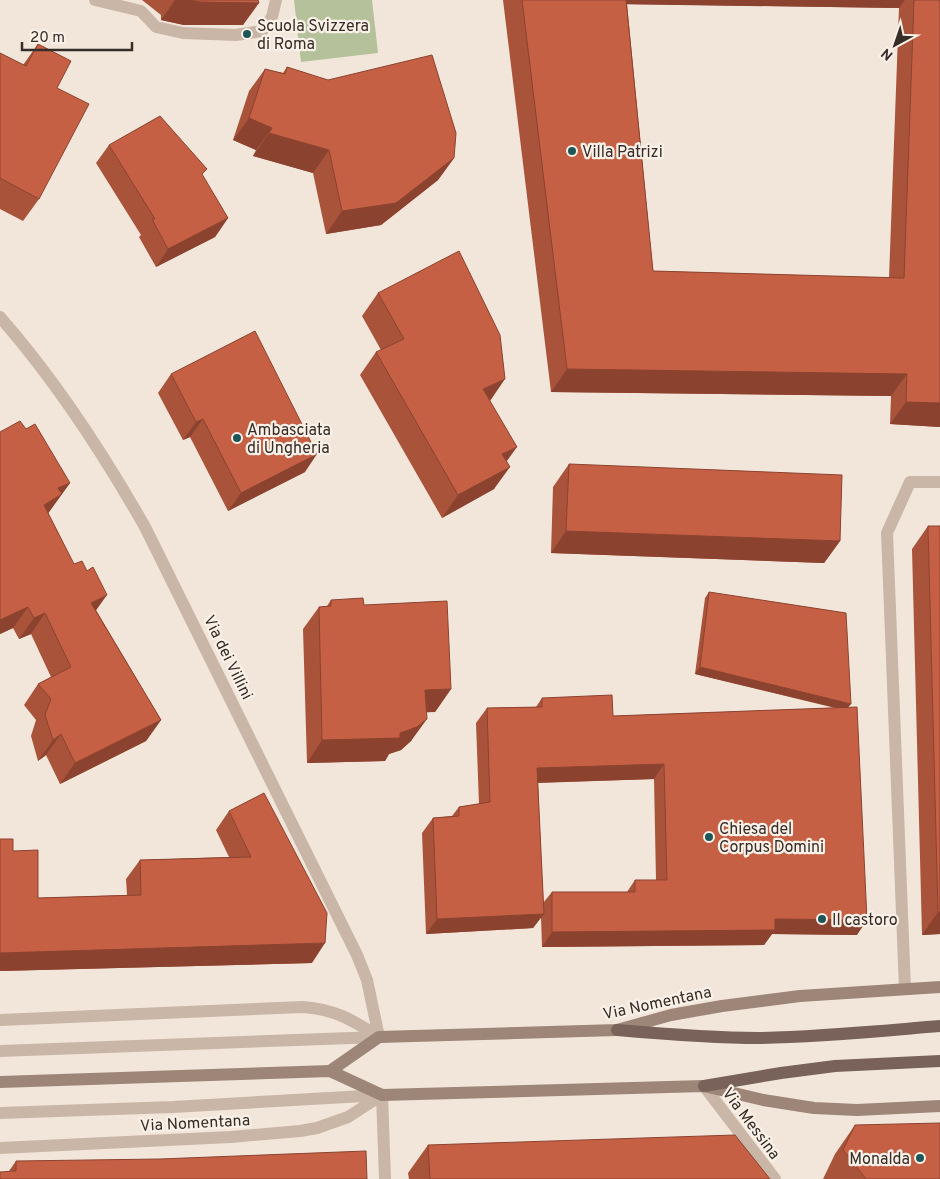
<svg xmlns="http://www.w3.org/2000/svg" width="940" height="1179" font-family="Overpass,sans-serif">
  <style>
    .green { fill: #b5c19b }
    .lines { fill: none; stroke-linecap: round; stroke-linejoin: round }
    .service { stroke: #cab6a7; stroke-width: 12 }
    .minor { stroke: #cab6a7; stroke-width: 12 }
    .tertiary { stroke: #cab6a7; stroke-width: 12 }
    .secondary { stroke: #9d8578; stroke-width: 12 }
    .primary { stroke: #786259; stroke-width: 12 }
    .wall { fill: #aa533b; fill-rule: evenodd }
    .shaded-wall { fill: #8b4330 }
    .building { fill: #c66045; stroke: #8b4330 }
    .poi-dot { fill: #1d5658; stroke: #f9f1e7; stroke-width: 2 }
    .labels { text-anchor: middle; stroke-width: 4.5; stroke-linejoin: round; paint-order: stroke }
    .poi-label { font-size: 16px; fill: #362c28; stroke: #f9f1e7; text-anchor: start }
    .street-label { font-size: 16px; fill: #362c28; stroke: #f9f1e7 }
  </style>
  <rect width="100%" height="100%" fill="#f2e6db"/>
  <!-- green -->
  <path class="green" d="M294 0H372L378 53 301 62Z"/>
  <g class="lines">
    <!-- service -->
    <g class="service">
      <path d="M95 0 141 11 156 27 183 33 236 35 262 31 272 17 276 0"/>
      <path d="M905 989 887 533 910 482H940"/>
      <path d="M0 1051 379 1037"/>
      <path d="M0 1113 173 1107 382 1095"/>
    </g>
    <!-- minor -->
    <g class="minor">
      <path d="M0 317C57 382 103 453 145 527L357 955 367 980 379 1037"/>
      <path d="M704 1086 775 1179"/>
      <path d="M382 1095 385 1179"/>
    </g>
    <!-- tertiary -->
    <g class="tertiary">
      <path d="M0 1020 303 1007C334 1009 353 1020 379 1037"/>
      <path d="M0 1148 231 1137 300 1131 317 1128 348 1117 382 1095"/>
    </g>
    <!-- secondary -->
    <g class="secondary">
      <path d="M330 1071 379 1037 617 1030 671 1015 722 1006 800 996 940 987"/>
      <path d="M0 1082 330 1071 382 1095 704 1086 763 1100 814 1108 857 1110 940 1106"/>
    </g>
    <!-- primary -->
    <g class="primary">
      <path d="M617 1030C664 1034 711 1038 758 1038 819 1037 879 1031 940 1026"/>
      <path d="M704 1086 781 1073 835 1066 940 1061"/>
    </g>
  </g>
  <!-- wall -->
  <g class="wall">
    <path d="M142 0H258L243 25H184L161 20V15Z"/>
    <path d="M503 0H940V427L890 424 891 396 551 392ZM627 4 899 8 889 278 653 271Z"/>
    <path d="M38 44 57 88 39 199 23 221 0 209V53L23 65Z"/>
    <path d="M287 67 454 158 438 180 381 225 326 234 313 173 253 156 256 150 233 140 249 91 265 69 283 73Z"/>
    <path d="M109 145 202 175 228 218 215 237 156 267 139 237 141 235 96 163Z"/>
    <path d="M378 293 490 401 506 461 494 489 442 518 360 375 376 352 381 350 362 316Z"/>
    <path d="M171 374 305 472 228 511 190 437 183 440 158 393Z"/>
    <path d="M0 432 70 483 48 513 96 610 161 720 146 741 60 784 46 755 38 761 31 736 36 720 24 705 38 684 51 677 31 634 19 639 13 628 0 634Z"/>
    <path d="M569 464 840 541 824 563 551 553 553 487Z"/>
    <path d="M928 526 940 934 922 935 912 549Z"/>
    <path d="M709 592 848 707 857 935 772 934 764 945 542 947 541 917 533 928 426 934 422 833 433 818 452 816 459 807 479 804 476 723 487 708 536 707 542 698 613 716 835 708 695 674 705 598ZM654 779 656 880H635L627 892H552L543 903 538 783Z"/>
    <path d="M331 600 364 605 451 689 435 712H426L411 741 401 750 389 754 385 761 307 763 303 629 319 607 327 606Z"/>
    <path d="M229 811 312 963 0 971V839L13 851 38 898 127 895 126 879 140 860 229 857 216 830Z"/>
    <path d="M855 1125 940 1179H823L835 1154Z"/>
    <path d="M428 1145 770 1179H409L408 1173Z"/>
    <path d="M16 1161 367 1179 9 1171Z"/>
  </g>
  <!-- shaded-wall -->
  <g class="shaded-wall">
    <path d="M175 0H189L259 3 243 25H184L161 20Z"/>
    <path d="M612 0H905L899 8 609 4Z"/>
    <path d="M249 118 272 128 256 150 233 140Z"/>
    <path d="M269 133 329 150 313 173 253 156Z"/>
    <path d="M454 158 438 180 381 225 326 234 342 211Z"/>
    <path d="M228 218 215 237 156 267 168 249Z"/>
    <path d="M567 369 907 374 891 396 551 392Z"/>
    <path d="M505 379 490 401 483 389Z"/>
    <path d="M906 402 940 403V427L890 424Z"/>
    <path d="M203 419 190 437 183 440 196 422Z"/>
    <path d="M517 447 501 469 502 454Z"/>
    <path d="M317 454 305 472 228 511 241 493Z"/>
    <path d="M510 467 494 489 442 518 458 495Z"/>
    <path d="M70 483 62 494 47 515 44 505 58 488Z"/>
    <path d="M566 531 840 541 824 563 551 553Z"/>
    <path d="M107 595 92 616 91 603Z"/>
    <path d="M28 607 13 628 0 634V620Z"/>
    <path d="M45 613 31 634 19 639 34 618Z"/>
    <path d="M700 667 851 704 846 710 695 674Z"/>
    <path d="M451 689 435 712 409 713 425 690Z"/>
    <path d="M427 719 411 741 401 750 389 754 385 761 307 763 322 740 400 733Z"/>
    <path d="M161 720 146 741 60 784 75 763Z"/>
    <path d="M61 734 46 755 38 761 53 740Z"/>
    <path d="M664 764 654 779 527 783 537 768Z"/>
    <path d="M938 912H940V934L922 935Z"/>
    <path d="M544 914 533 928 426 934 437 919Z"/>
    <path d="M775 919 867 920 857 935 772 934 764 945 542 947 552 932Z"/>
    <path d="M325 943 312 963 0 971V953Z"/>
  </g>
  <!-- building -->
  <g class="building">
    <path d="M189 0H258L259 3 200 2Z"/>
    <path d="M522 0H626L653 271 904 278 914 0H940V403L906 402 907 374 567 369Z"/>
    <path d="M38 44 71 61 57 88 89 104 39 199 0 178V53L26 66Z"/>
    <path d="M432 55 456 133 454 158 396 203 342 211 329 150 269 133 272 128 249 118 265 69 285 74 287 67 328 80Z"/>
    <path d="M160 116 207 169 202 174 228 218 168 249 152 219H155L109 145Z"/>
    <path d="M459 251 500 335 505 379 483 389 517 447 502 454 510 467 458 495 376 352 404 339 378 293Z"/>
    <path d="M255 331 317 454 241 493 203 419 196 422 171 374Z"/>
    <path d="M20 421 26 429 35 424 70 483 58 488 62 494 44 505 74 564 82 561 87 571 93 567 107 595 91 603 161 720 75 763 61 734 53 740 45 715 51 699 38 684 71 667 45 613 34 618 28 607 0 620V432Z"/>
    <path d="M569 464 842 475 840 541 566 531Z"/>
    <path d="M928 526H940V912H938Z"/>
    <path d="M709 592 846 613 851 704 700 667Z"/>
    <path d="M363 598 364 605 447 601 451 689 425 690 427 719 417 727 400 733V738L322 740 319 607 331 606V600Z"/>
    <path d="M612 695 613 716 857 707 867 920 775 919V930L552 932V892H635V880H667L664 764 537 768 544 914 437 919 433 818 459 816V807L490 802 487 708 542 707V698Z"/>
    <path d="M264 793 327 913 325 943 0 953V839H13V851L38 850V898L141 895 140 860 251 857 229 811Z"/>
    <path d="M940 1123V1179H866L843 1150 855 1125Z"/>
    <path d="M735 1135 770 1179H430L428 1145Z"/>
    <path d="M366 1151 367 1179H0V1172L16 1171V1161L160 1159Z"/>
  </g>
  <!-- markers -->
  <g class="poi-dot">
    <circle cx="247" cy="34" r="5"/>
    <circle cx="572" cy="151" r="5"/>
    <circle cx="237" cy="438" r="5"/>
    <circle cx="709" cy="837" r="5"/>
    <circle cx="822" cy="919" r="5"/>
    <circle cx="920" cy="1158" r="5"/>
  </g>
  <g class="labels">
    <!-- poi labels -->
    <g class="poi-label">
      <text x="257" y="31">Scuola Svizzera<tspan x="257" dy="18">di Roma</tspan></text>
      <text x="582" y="157">Villa Patrizi</text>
      <text x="247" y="435">Ambasciata<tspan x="247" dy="18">di Ungheria</tspan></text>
      <text x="719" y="834">Chiesa del<tspan x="719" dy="18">Corpus Domini</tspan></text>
      <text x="832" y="925">Il castoro</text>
      <text x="910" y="1164" text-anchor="end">Monalda</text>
    </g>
    <!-- street labels -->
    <g class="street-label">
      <text transform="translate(229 657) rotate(64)" y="6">Via dei Villini</text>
      <text transform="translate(657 1002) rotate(-12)" y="6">Via Nomentana</text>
      <text transform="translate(195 1122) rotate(-3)" y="6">Via Nomentana</text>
      <text transform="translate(752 1123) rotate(53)" y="6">Via Messina</text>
    </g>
  </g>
  <!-- north arrow -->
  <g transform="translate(895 45) rotate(220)" stroke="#f9f1e7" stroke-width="4" paint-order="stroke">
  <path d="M0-4L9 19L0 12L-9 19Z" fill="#362c28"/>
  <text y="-8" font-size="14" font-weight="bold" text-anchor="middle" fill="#362c28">N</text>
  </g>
  <!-- scale -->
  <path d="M22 42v8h110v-8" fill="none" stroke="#362c28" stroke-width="2.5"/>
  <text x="30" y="42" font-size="15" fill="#362c28" stroke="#f9f1e7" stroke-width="4" paint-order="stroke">20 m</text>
</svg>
